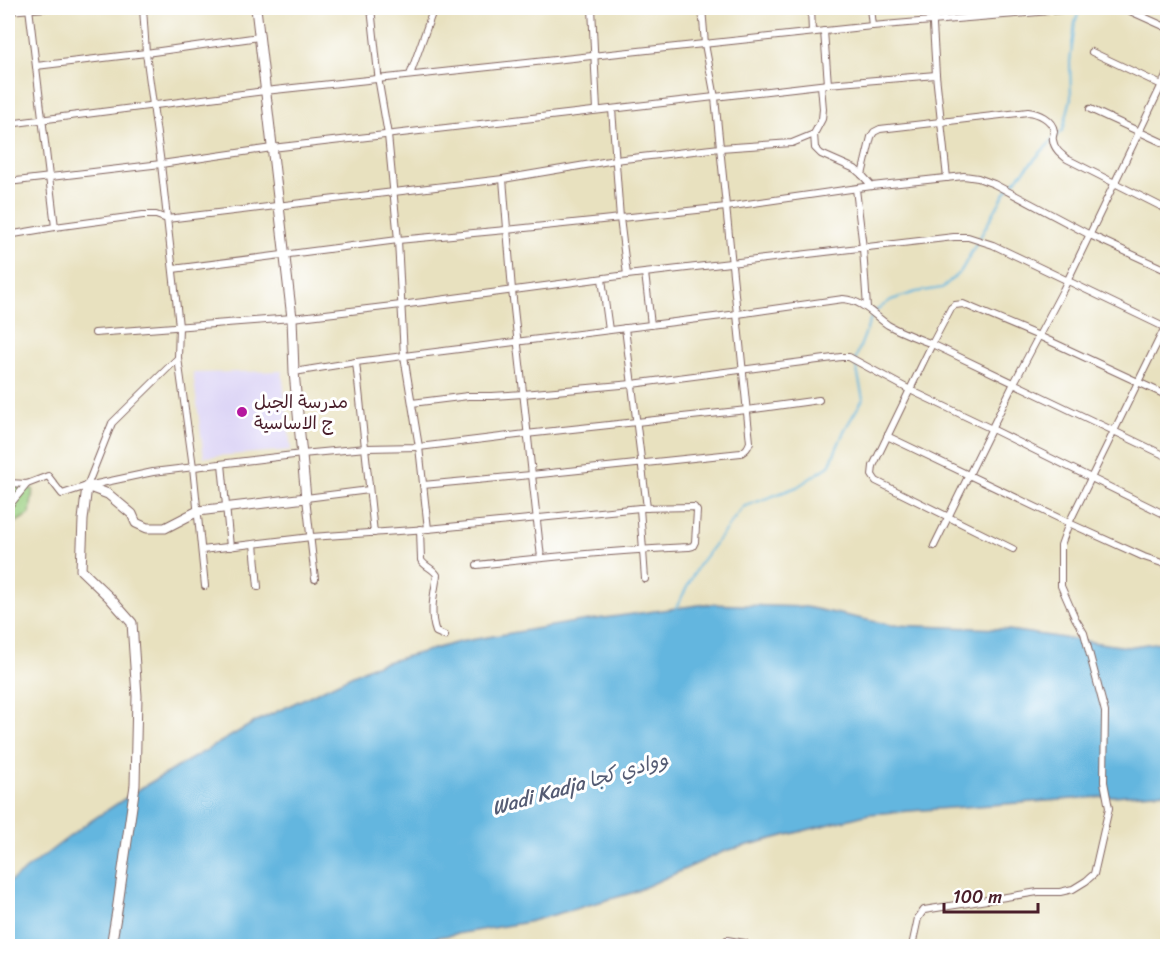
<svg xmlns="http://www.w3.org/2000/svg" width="1175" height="954" font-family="Sriracha,'Playpen Sans Arabic',sans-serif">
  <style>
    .built { fill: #ddd5f6 }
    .green { fill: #9acf80; stroke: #727756; stroke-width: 1.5 }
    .water { fill: #64b6df; stroke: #576a85; stroke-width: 1.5 }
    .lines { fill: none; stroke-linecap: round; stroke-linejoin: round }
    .stream { stroke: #64b6df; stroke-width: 2 }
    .minor-casing { stroke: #81635f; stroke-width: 8 }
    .secondary-casing { stroke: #81635f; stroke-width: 11 }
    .minor { stroke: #fff; stroke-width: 6 }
    .secondary { stroke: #fff; stroke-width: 9 }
    .poi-dot { fill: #b5179e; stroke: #fff; stroke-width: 2 }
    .labels { text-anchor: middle; stroke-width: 6; stroke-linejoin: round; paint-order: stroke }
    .poi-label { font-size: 18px; fill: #4a1f2b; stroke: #fff; text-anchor: start }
    .water-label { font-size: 20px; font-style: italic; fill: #545b73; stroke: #fff }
  </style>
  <rect width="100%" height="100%" fill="#fff"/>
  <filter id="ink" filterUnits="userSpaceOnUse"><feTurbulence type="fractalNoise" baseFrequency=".0167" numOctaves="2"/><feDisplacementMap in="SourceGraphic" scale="12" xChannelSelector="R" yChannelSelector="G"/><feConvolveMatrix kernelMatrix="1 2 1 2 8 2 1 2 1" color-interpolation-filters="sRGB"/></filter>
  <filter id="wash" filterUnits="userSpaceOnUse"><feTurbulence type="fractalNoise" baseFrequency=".008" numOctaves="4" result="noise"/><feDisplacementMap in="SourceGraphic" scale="24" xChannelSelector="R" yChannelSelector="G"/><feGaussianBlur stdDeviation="1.35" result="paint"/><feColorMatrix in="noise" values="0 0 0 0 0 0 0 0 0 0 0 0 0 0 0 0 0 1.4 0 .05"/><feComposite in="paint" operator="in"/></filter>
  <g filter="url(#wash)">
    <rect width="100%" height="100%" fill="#e8e1bf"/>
    <!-- built -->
    <path class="built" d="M282 371 291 450 204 457 193 373Z"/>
    <!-- green -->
    <path class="green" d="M8 483 33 489 30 514 8 527Z"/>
    <!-- water -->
    <path class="water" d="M706 604 806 607 891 625 1001 629 1127 647 1167 641V792L869 814 725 851 632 893 528 922 432 938 422 946H8V883L86 824 141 788 255 722 372 666 459 642 575 622Z"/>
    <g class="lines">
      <!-- stream -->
      <path class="stream" d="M676 608 698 566 743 507 797 487 829 466 845 429 863 399 855 360 873 313 891 300 916 292 942 288 961 271 1006 191 1042 151 1063 130 1071 98 1070 62 1075 23 1080 8"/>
    </g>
  </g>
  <g filter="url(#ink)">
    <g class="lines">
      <!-- minor casing -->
      <g class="minor-casing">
        <g id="minor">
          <path d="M29 8 55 227"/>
          <path d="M143 8 146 53 161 164 179 326 178 358 193 467 205 586"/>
          <path d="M371 8 379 83 388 135 398 240 404 356 419 447 428 529"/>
          <path d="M592 8 597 110"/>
          <path d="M811 8 812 32"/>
          <path d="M870 8 872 26"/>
          <path d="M932 8 936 75 947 178"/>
          <path d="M1128 10 1168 28"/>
          <path d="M8 11 46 8"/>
          <path d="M824 31 828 84"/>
          <path d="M1092 52 1168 88"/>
          <path d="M36 66 146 53 259 37"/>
          <path d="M410 75 431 16 437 8"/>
          <path d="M821 85 823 109 822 119 814 134 815 148 821 154 855 169 862 175 872 186"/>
          <path d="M612 109 620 218 627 275"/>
          <path d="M1090 109 1168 145"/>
          <path d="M8 124 265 91 872 26 1062 10"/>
          <path d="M862 175 871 137 874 132 880 129 1028 112C1038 113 1052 119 1054 131 1054 134 1052 137 1053 140 1054 149 1061 154 1067 159L1168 210"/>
          <path d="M503 179 512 290 541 558"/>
          <path d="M8 182 161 164 272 148 828 84 936 75"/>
          <path d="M856 189 863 248 867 308"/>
          <path d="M8 235 55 227 143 215H156L167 219 503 179 615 160 720 148 792 143 814 134"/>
          <path d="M173 269 398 240 506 230 726 207 872 186 964 176 978 178 994 184 1090 235 1168 271"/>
          <path d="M645 273 651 325"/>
          <path d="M602 279 609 330"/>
          <path d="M625 328 647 508"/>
          <path d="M95 333 292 318 401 305 627 275 954 237H968L993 245 1168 329"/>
          <path d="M356 362 374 533"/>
          <path d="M294 372 356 362 738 314 843 299C864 301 872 314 888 325 902 333 917 338 932 344L1168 457"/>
          <path d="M412 403 468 396H492L523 394 632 384 841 357H849L910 390 992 429 1168 516"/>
          <path d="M887 436 1069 523 1144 557 1165 564 1168 561"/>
          <path d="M222 464 230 547"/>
          <path d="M8 483 27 484 48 476 62 494 87 486 153 472 302 454 366 448 419 447 526 434 747 410 819 400"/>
          <path d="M423 485 531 475 741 453C746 450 748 448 750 442L715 98 705 44 702 8"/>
          <path d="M87 486 112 423 178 358"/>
          <path d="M8 507 27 484"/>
          <path d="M640 508 645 579"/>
          <path d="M420 529 421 560C425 567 433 568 437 575 434 595 429 613 436 632L445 636"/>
          <path d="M254 544 258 587"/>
          <path d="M934 546 1014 383 1063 290 1168 72"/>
          <path d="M1013 549 876 481 872 475 873 466 932 344 951 308 955 305 963 304 1039 336 1168 396"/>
          <path d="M202 550 311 537 428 529 640 508 694 507 697 511 695 542 693 546 689 547C618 550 548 557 477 565"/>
          <path d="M315 579 306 498 369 490"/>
          <path d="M727 940 745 943 747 946"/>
          <path d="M912 946 918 918 924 910 1038 892H1060L1073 889 1086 881 1094 874 1109 808 1104 782 1105 712 1084 633 1075 618 1061 586V545L1069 523 1091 478 1168 321"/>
        </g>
      </g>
      <!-- secondary casing -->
      <g class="secondary-casing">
        <path id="secondary" d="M111 946 117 911 135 785 137 696 132 623 109 597 81 570 83 520 87 486 108 494 132 514 136 523 147 528H165L198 511 306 498 294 372 292 318 256 8"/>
      </g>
      <!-- minor -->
      <use href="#minor" class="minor"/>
      <!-- secondary -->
      <use href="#secondary" class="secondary"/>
    </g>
  </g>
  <!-- markers -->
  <circle class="poi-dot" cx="242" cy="412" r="6"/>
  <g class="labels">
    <!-- poi labels -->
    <g class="poi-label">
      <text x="254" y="408">مدرسة الجبل<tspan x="254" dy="21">ج الاساسية</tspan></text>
    </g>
    <!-- water labels -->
    <g class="water-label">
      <text transform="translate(580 783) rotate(-16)" y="7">Wadi Kadja ووادي كجا</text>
    </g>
  </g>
  <!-- margin -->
  <rect width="1175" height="954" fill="none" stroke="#fff" stroke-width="30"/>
  <!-- scale -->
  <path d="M944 903v9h94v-9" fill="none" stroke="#4a1f2b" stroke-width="3"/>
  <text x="953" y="903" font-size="18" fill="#4a1f2b" stroke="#ffffff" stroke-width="4.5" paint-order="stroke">100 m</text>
</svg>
